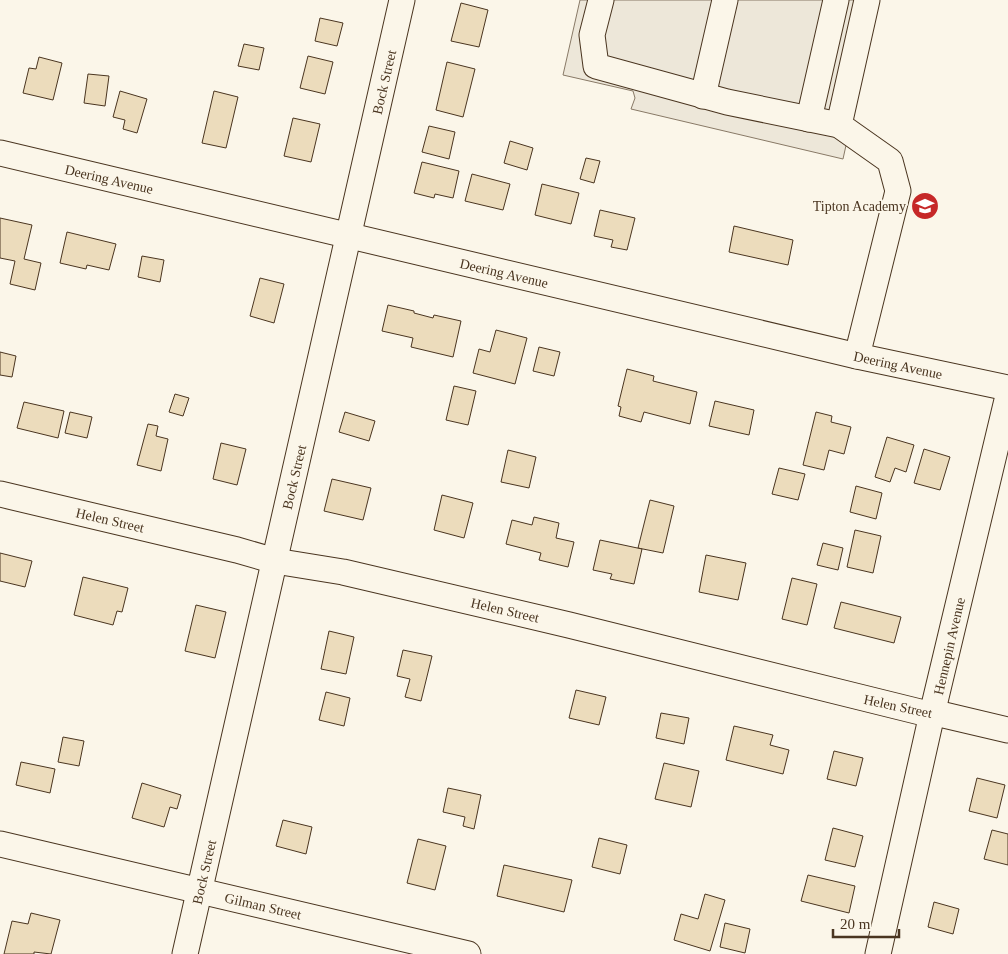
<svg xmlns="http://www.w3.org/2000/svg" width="1008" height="954" font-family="Georgia,serif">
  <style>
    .parking { fill: #ede7d9; stroke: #887966 }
    .building { fill: #ecdcbc; stroke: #4a3520 }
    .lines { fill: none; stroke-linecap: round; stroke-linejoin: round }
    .minor-casing { stroke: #4a3520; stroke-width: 27 }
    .minor { stroke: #fbf6e9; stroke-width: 25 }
    .labels { text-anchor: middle; stroke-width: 4; stroke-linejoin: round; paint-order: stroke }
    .street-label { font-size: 14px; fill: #4a3520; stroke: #fbf6e9 }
    .poi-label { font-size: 14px; fill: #4a3520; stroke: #fbf6e9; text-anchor: end }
  </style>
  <rect width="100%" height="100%" fill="#fbf6e9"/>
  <!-- parking -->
  <path class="parking" d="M580 0H878L843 159 631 109 635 98 633 91 563 75Z"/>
  <!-- building -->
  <g class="building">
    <path d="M461 3 488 10 479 47 451 41Z"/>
    <path d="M320 18 343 23 337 46 315 41Z"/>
    <path d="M244 44 264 48 259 70 238 66Z"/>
    <path d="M308 56 333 62 325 94 300 88Z"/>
    <path d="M39 57 62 63 53 100 23 93 29 68 36 69Z"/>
    <path d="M447 62 475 69 463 117 436 110Z"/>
    <path d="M88 74 109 76 105 106 84 103Z"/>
    <path d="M120 91 147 99 137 133 123 129 125 120 113 117Z"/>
    <path d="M214 91 238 97 226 148 202 143Z"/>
    <path d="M293 118 320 124 311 162 284 156Z"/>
    <path d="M429 126 455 132 449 159 422 152Z"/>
    <path d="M510 141 533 148 527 170 504 163Z"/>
    <path d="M586 158 600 161 594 183 580 179Z"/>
    <path d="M422 162 459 171 453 198 435 194 434 198 414 193Z"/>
    <path d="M472 174 510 184 503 210 465 201Z"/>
    <path d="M542 184 579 193 571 224 535 215Z"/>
    <path d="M600 210 635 218 627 250 611 247 613 240 594 236Z"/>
    <path d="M0 218 32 225 24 259 41 263 35 290 10 284 15 261 0 258Z"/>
    <path d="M734 226 793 240 788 265 729 252Z"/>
    <path d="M67 232 116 244 109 270 87 265 86 269 60 263Z"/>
    <path d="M142 256 164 260 160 282 138 277Z"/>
    <path d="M260 278 284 284 274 323 250 316Z"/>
    <path d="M388 305 414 311V313L433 318 434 315 461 321 453 357 411 347 413 338 382 331Z"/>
    <path d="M496 330 527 338 515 384 473 373 479 349 490 352Z"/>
    <path d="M539 347 560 352 554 376 533 371Z"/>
    <path d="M0 352 16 356 12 377 0 375Z"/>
    <path d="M627 369 654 376 653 381 697 392 690 424 644 412 641 422 619 416 621 407 618 406Z"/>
    <path d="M454 386 476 391 468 425 446 420Z"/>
    <path d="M175 394 189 398 183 416 169 412Z"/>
    <path d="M715 401 754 410 749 435 709 426Z"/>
    <path d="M24 402 64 411 58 438 17 428Z"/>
    <path d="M70 412 92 417 87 438 65 433Z"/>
    <path d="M345 412 375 421 369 441 339 432Z"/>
    <path d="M816 412 832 416 831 422 851 427 844 454 829 450 824 470 803 465Z"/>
    <path d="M148 424 158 426 156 436 168 439 161 471 137 465Z"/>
    <path d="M887 437 914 445 906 472 895 468 890 482 875 477Z"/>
    <path d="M221 443 246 449 237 485 213 479Z"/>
    <path d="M924 449 950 457 940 490 914 483Z"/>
    <path d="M508 450 536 457 529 488 501 482Z"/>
    <path d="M779 468 805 474 798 500 772 494Z"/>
    <path d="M332 479 371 488 363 520 324 511Z"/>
    <path d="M856 486 882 493 876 519 850 512Z"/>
    <path d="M442 495 473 503 464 538 434 530Z"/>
    <path d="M650 500 674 506 663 553 638 548Z"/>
    <path d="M534 517 559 523 556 538 574 542 568 567 539 560 541 553 506 544 512 520 532 525Z"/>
    <path d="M855 530 881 536 873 573 847 567Z"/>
    <path d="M600 540 642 549 634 584 610 579 612 574 593 570Z"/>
    <path d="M823 543 843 548 838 570 817 565Z"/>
    <path d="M0 553 32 561 25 587 0 581Z"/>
    <path d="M706 555 746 563 738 600 699 592Z"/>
    <path d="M83 577 128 588 122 612 117 611 113 625 74 615Z"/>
    <path d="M792 578 817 584 807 625 782 619Z"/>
    <path d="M841 602 901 617 894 643 834 628Z"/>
    <path d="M196 605 226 612 215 658 185 651Z"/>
    <path d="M329 631 354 637 346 674 321 669Z"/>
    <path d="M403 650 432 656 421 701 405 697 410 679 397 676Z"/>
    <path d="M576 690 606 697 599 725 569 718Z"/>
    <path d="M326 692 350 698 344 726 319 720Z"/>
    <path d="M661 713 689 718 684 744 656 738Z"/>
    <path d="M734 726 773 735 770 745 789 750 783 774 726 760Z"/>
    <path d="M63 737 84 741 79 766 58 762Z"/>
    <path d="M834 751 863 758 856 786 827 779Z"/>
    <path d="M21 762 55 769 50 793 16 785Z"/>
    <path d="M664 763 699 771 691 807 655 799Z"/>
    <path d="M977 778 1005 785 997 818 969 811Z"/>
    <path d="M142 783 181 795 177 809 170 807 164 827 132 818Z"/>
    <path d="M448 788 481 795 474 829 463 826 465 817 443 812Z"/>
    <path d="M283 820 312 827 306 854 276 846Z"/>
    <path d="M833 828 863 836 855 867 825 860Z"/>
    <path d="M992 830 1008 834V865L984 859Z"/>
    <path d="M599 838 627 845 620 874 592 867Z"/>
    <path d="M418 839 446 846 435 890 407 883Z"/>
    <path d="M504 865 572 880 564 912 497 896Z"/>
    <path d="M808 875 855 886 849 913 801 901Z"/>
    <path d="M705 894 725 900 710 951 674 940 681 914 698 919Z"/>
    <path d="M934 902 959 909 953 934 928 927Z"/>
    <path d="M31 913 60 920 51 954 34 952V954H4L12 921 28 924Z"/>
    <path d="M725 923 750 929 745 953 720 947Z"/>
  </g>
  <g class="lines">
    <!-- minor casing -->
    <g class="minor-casing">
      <g id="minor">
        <path d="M601 0 592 35 596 66 727 102 839 125 890 161 898 191 857 356"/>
        <path d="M703 96 725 0"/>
        <path d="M809 119 836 0"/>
        <path d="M839 125 867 0"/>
        <path d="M0 153 857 356 1008 388"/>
        <path d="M0 494 237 550 275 561 343 572 569 625 920 712 944 715 1008 730"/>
        <path d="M0 844 468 954"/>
        <path d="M185 954 402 0"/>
        <path d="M878 954 932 714 1008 396"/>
      </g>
    </g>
    <!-- minor -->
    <use href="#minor" class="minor"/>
  </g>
  <!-- icons -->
  <defs>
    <g id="school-disc" transform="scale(1.4375)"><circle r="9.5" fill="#c62828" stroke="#fbf6e9"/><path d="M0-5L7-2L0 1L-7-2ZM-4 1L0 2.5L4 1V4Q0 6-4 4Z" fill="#fff"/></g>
  </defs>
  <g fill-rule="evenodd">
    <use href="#school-disc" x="925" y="206"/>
  </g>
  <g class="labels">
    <!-- street labels -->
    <g class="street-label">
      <text transform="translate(384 82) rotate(-77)" y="5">Bock Street</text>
      <text transform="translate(109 179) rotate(13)" y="5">Deering Avenue</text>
      <text transform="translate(504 273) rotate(13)" y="5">Deering Avenue</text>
      <text transform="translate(898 365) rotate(12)" y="5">Deering Avenue</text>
      <text transform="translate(294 477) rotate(-77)" y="5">Bock Street</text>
      <text transform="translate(110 520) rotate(13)" y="5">Helen Street</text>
      <text transform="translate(505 610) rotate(13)" y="5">Helen Street</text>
      <text transform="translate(949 646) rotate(-77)" y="5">Hennepin Avenue</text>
      <text transform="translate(898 706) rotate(12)" y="5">Helen Street</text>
      <text transform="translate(204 872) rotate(-77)" y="5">Bock Street</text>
      <text transform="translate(263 906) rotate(13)" y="5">Gilman Street</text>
    </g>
    <!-- poi labels -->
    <g class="poi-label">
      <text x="906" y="211">Tipton Academy</text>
    </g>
  </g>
  <!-- scale -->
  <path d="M833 929v8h66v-8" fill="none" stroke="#4a3520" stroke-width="2.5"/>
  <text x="840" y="929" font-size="15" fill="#4a3520" stroke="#fbf6e9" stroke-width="4" paint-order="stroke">20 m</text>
</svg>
